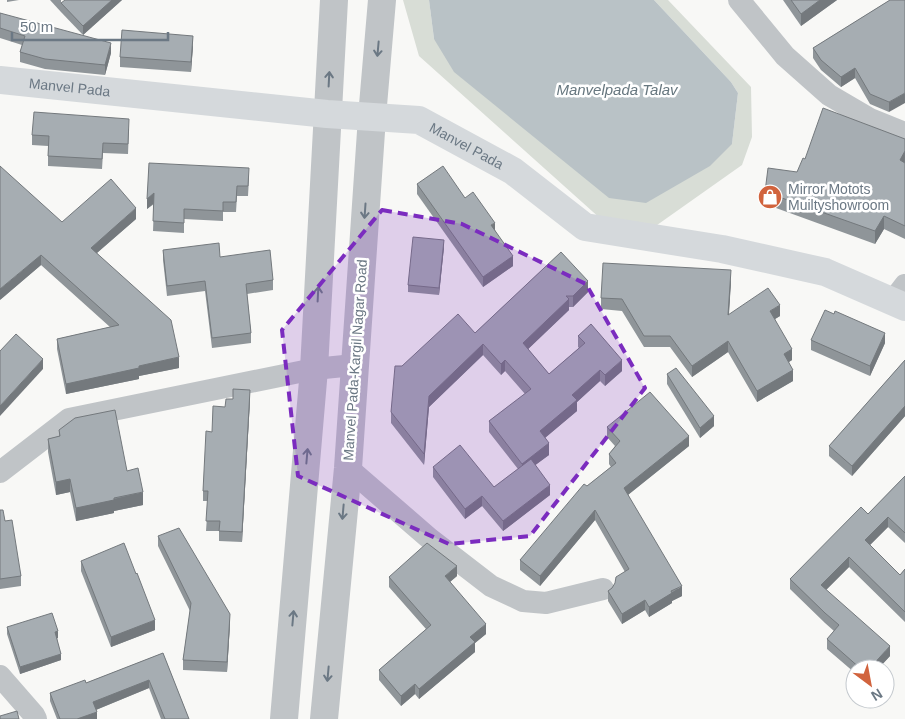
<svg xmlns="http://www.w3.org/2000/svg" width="905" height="719" font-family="Helvetica,sans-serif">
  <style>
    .green { fill: #d8ddd6 }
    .water { fill: #b9c2c6 }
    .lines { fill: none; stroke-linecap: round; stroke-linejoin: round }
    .minor { stroke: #c0c4c7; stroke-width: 22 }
    .tertiary { stroke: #c0c4c7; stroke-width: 28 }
    .secondary { stroke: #d5d9dc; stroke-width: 28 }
    .wall { fill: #8f9599 }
    .shaded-wall { fill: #74797d }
    .building { fill: #a6adb2; stroke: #74797d }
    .oneway { stroke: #6b7884 }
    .marked { fill: #7b2cbf; fill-opacity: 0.2; stroke: #7b2cbf; stroke-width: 4; stroke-dasharray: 10 6; stroke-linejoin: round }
    .labels { text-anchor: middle; stroke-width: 5; stroke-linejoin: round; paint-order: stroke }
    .street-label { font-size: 14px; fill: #6b7884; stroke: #fff }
    .poi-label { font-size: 14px; fill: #6b7884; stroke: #fff; text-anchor: start }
    .water-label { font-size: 15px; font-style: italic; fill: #67777f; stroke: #fff }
  </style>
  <rect width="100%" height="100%" fill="#f8f8f6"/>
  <!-- green -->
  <path class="green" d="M403 0H429L434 39 732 144 738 93 731 82 654 0H668L751 87 752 137 742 165 650 230 602 220 419 56Z"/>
  <!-- water -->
  <path class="water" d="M429 0H654L731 82 738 93 732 144 710 166 646 203 609 198 454 72 434 39Z"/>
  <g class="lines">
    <!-- minor -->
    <g class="minor">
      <path d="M739 0 785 56 829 95 870 119 905 133"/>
      <path d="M892 302 905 285"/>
      <path d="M348 468 430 539 491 586 523 601 546 603 603 589"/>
      <path d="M0 472 69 419 314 369 354 365"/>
      <path d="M0 676 34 715 36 719"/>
    </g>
    <!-- tertiary -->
    <g class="tertiary">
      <path d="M284 719 314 369 334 0"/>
      <path d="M324 719 348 468 372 117 382 0"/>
    </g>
    <!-- secondary -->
    <path class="secondary" id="s1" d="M0 80 327 114 419 120 513 171 585 227 722 249 825 272 905 307"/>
  </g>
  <!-- wall -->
  <g class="wall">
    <path d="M7 0H19L7 2Z"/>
    <path d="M50 0H61V12Z"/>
    <path d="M122 0 83 35 61 12V3Z"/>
    <path d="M783 0H837L801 26Z"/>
    <path d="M890 0 889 112 870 104 855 78 841 87 821 70 813 58V48Z"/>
    <path d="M0 13 111 53 105 75 45 69 20 62V52L22 45 0 38Z"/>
    <path d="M193 46 191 72 120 67V57Z"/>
    <path d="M129 129 128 154 103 153 102 169 48 166V146L32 145V135Z"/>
    <path d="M905 139V239L884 229 875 244 765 204V192L797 172 805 159Z"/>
    <path d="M149 163 249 178 248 196H237L236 212H223V221L184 219V233L153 231 154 204 147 209Z"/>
    <path d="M417 184 465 198 495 230 513 266 483 287 417 194Z"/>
    <path d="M136 219 97 253 179 368 139 376V379L66 394 57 349V339L110 327 41 265 0 300 62 222Z"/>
    <path d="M444 247 439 295 408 292V285Z"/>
    <path d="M163 250 220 257 273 280V290L247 294 251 333V343L212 348 205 291 167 296 163 260Z"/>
    <path d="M561 252 588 292 573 307H569V310L528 349 549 374 579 348 578 347V336L622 371 605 386 600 381 577 402V411L545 438 549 455 535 465 550 495 503 531 482 506 465 519 433 477V467L494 487 518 469 489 432V421L525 394 505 371 501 375 483 355 429 407 424 465 391 423V412L402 366 475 333Z"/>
    <path d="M731 281 729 315 780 316 775 319 792 360 789 362 793 381 757 402 728 352 692 377 670 347H644L622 311 601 309V298Z"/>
    <path d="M811 340 885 343 870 376 811 350Z"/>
    <path d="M905 360V416L852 476 829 456V446Z"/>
    <path d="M667 374 714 426 700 438 667 384Z"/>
    <path d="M250 400 242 542 219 541V531H206L208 501H203V491L212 432 225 407Z"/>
    <path d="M607 427 689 446 628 495 682 596 672 601V603L649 617 645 610 622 624 608 601V591L612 588 625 572 595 520 540 586 520 570V560L587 486 611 467 609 464V454L615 446 607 437Z"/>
    <path d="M59 430 127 471 143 505 114 511V513L76 521 70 492 56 495 48 452V439L59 436Z"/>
    <path d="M905 476V543L888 527 870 545 900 575 905 569V622L849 567 826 590 890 656 878 669H855V673L827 649V639L834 631 825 623 790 589V579L868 514Z"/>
    <path d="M0 510 5 521 21 576V586L0 589Z"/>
    <path d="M158 536 230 624 227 672 183 670V660L190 611 158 546Z"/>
    <path d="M81 561 155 630 111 647 81 571Z"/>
    <path d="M457 576 450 582 486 634 475 643V652L419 699 415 694 401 706 379 680V670L426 629 389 587V577Z"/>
    <path d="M7 627 58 638H57L61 660 20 674 7 634Z"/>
    <path d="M163 653 189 719H161L149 688 96 710 97 719H57L50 701V693L86 683Z"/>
  </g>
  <!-- shaded-wall -->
  <g class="shaded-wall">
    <path d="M112 0H122L83 35V26Z"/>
    <path d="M820 0H837L801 26V14Z"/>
    <path d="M193 36V46L191 72V62Z"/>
    <path d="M111 43V53L105 75V65Z"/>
    <path d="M855 68V78L841 87V77Z"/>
    <path d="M905 93V103L889 112V102Z"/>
    <path d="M905 151V163L900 160Z"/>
    <path d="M154 193V203L147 209V199Z"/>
    <path d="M136 208V219L91 258V248Z"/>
    <path d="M884 216V229L875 244V231Z"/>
    <path d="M495 223V233L491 225Z"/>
    <path d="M444 240V247L439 295V288Z"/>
    <path d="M41 255V265L0 300V289Z"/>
    <path d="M513 256V266L483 287V277Z"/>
    <path d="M731 270V281L728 326V315Z"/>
    <path d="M588 281V292L573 307V296Z"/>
    <path d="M569 299V310L523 354V343Z"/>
    <path d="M780 305V316L770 322V311Z"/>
    <path d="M885 333V343L870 376V366Z"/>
    <path d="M728 341V352L692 377V366Z"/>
    <path d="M483 344V355L429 407 424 465V454L429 396Z"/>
    <path d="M792 349V360L784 365V354Z"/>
    <path d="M179 357V368L139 376V379L66 394V384L139 366Z"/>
    <path d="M43 359V369L0 416V406Z"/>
    <path d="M505 360V371L501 375V364Z"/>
    <path d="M622 360V371L605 386V375Z"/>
    <path d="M600 370V381L577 402V411L540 442V431L572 395Z"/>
    <path d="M793 370V381L757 402V391Z"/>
    <path d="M250 390V400L242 542V532Z"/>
    <path d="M905 406V416L852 476V466Z"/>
    <path d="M714 416V426L700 438V428Z"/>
    <path d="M689 436V446L624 498V488Z"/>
    <path d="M549 443V455L522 475V464Z"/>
    <path d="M70 479V492L56 495V482Z"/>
    <path d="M550 485V495L503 531V521Z"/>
    <path d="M143 492V505L114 511V513L76 521V508Z"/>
    <path d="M482 496V506L465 519V509Z"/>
    <path d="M595 510V520L540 586V576Z"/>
    <path d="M888 517V527L865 550V540Z"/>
    <path d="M849 557V567L821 595V585Z"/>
    <path d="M457 566V576L445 586V576Z"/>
    <path d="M682 586V596L672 601V603L649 617V607Z"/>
    <path d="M645 600V610L622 624V614Z"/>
    <path d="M230 614V624L227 672V662Z"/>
    <path d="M155 620V630L111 647V637Z"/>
    <path d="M486 624V634L475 643V652L419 699V689L470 637Z"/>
    <path d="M58 631V638L55 639V632Z"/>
    <path d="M890 646V656L878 669H869Z"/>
    <path d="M61 654V660L20 674V667Z"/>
    <path d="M149 680V688L93 711V702Z"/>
    <path d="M415 684V694L401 706V696Z"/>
    <path d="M97 712V719H77Z"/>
  </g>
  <!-- building -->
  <g class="building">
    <path d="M65 0H112L83 26 61 3Z"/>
    <path d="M791 0H820L801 14Z"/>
    <path d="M890 0H905V93L889 102 870 94 855 68 841 77 821 60 813 48Z"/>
    <path d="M0 13 111 43 105 65 45 59 20 52 25 36 0 28Z"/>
    <path d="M122 30 193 36 191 62 120 57Z"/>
    <path d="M823 108 905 139V151L900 160 905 163V226L884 216 875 231 765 192 768 168 797 172 803 158 805 159Z"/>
    <path d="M34 112 129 119 128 144 103 143 102 159 48 156 49 136 32 135Z"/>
    <path d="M149 163 249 168 248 186H237L236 202H223V211L184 209V223L153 221 154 193 147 199Z"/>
    <path d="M0 166 62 222 111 179 136 208 91 248 171 320 179 357 139 366V368L66 384 57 339 119 325 41 255 0 289Z"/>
    <path d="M443 166 465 198 473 192 495 223 491 225 513 256 483 277 417 184Z"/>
    <path d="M413 237 444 240 439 288 408 285Z"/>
    <path d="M219 243 220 257 270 250 273 280 246 284 251 333 212 338 205 281 167 286 163 250Z"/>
    <path d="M561 252 588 281 573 296H566L569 299 523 343 549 374 585 343 578 336 591 324 622 360 605 375 600 370 572 395 577 400 540 431 549 443 522 464 489 421 531 389 505 360 501 364 483 344 429 396 424 454 391 412 395 366H402L458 314 475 333Z"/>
    <path d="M603 263 731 270 728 315 768 288 780 305 770 311 792 349 784 354 793 370 757 391 728 341 692 366 670 336H644L622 299 601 298Z"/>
    <path d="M825 310 834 314 835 311 885 333 870 366 811 340Z"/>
    <path d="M16 334 43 359 0 406V351Z"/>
    <path d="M905 360V406L852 466 829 446Z"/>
    <path d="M676 368 714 416 700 428 667 374Z"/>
    <path d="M233 389 250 390 242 532 219 531 220 521H206L208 491H203L206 431 212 432 213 406 225 407 226 399H233Z"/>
    <path d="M650 392 689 436 624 488 682 586 671 591 672 593 649 607 645 600 622 614 608 591 612 588 615 583 616 577 629 569 595 510 540 576 520 560 584 484 587 486 616 463 609 454 620 441 607 427Z"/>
    <path d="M115 410 127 471 138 468 143 492 114 498V500L76 508 70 479 56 482 48 439 60 436 59 430 75 418Z"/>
    <path d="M460 445 494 487 531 459 550 485 503 521 482 496 465 509 433 467Z"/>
    <path d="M905 476V533L888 517 865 540 900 575 905 569V612L849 557 821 585 890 646 869 669H861L827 639 839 625 825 613 790 579 861 507 868 514Z"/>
    <path d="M0 510H3L5 521 12 520 21 576 0 579Z"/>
    <path d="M179 528 230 614 227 662 183 660 191 603 158 536Z"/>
    <path d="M124 543 136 574 137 573 155 620 111 637 81 561Z"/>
    <path d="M427 543 457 566 445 576 486 624 470 637 475 642 419 689 415 684 401 696 379 670 431 625 389 577Z"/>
    <path d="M52 613 58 631 55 632 61 654 20 667 7 627Z"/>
    <path d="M163 653 189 719H165L149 680 93 702 97 712 77 719H60L50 693 85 680 86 683Z"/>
    <path d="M17 711 19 719H0V716Z"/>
  </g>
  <!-- one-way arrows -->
  <defs><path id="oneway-shaft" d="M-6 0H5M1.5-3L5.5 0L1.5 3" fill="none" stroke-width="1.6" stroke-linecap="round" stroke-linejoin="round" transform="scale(1.25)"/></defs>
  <g class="oneway">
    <use href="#oneway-shaft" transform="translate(378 49) rotate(95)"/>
    <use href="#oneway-shaft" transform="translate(329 79) rotate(-87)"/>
    <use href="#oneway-shaft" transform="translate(365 211) rotate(94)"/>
    <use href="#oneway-shaft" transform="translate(318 294) rotate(-87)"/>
    <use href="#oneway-shaft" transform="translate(307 456) rotate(-85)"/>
    <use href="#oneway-shaft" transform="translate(343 512) rotate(95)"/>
    <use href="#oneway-shaft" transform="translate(293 618) rotate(-85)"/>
    <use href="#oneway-shaft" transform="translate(328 674) rotate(95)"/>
  </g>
  <!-- marked area -->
  <path class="marked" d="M382 210 462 224 586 284 645 388 530 536 449 544 298 476 282 330Z"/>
  <!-- icons -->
  <defs>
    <g id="shop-disc" transform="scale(1.25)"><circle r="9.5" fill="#d1633d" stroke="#fff"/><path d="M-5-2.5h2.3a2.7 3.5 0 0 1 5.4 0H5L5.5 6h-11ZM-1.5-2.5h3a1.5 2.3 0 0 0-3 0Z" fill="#fff"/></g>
  </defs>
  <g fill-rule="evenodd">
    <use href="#shop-disc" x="770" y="197"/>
  </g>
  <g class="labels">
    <!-- street labels -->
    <g class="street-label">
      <text dy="5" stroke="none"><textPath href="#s1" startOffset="70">Manvel Pada</textPath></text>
      <text dy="5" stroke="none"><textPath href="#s1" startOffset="475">Manvel Pada</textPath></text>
      <text transform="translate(355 360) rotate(-86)" y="5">Manvel Pada-Kargil Nagar Road</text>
    </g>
    <!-- poi labels -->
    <g class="poi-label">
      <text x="788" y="194">Mirror Motots<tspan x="788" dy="16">Muiltyshowroom</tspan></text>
    </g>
    <!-- water labels -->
    <g class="water-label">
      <text x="617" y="95">Manvelpada Talav</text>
    </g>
  </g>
  <!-- north arrow -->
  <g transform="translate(870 684) rotate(148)"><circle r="24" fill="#ffffff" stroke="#c4c9ce"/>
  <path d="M0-4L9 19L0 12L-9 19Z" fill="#d1633d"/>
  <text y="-8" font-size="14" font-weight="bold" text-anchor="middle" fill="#6b7884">N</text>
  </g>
  <!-- scale -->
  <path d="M12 32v8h156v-8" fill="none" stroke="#6b7884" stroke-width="2.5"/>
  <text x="20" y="32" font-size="15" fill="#6b7884" stroke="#ffffff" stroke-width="4" paint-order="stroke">50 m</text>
</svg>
